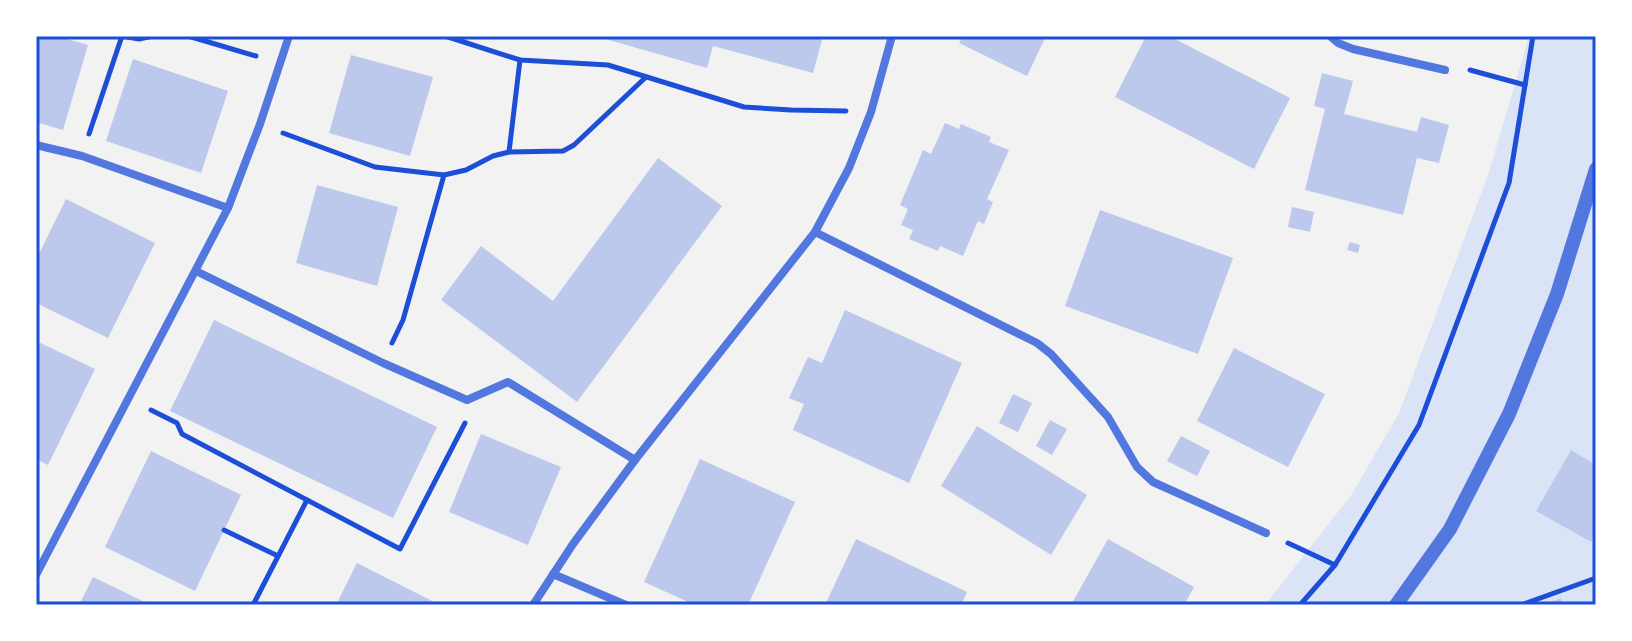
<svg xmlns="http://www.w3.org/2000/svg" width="1632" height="641" font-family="'Crimson Pro',serif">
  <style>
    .green { fill: #dbe4f7 }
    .building { fill: #bdc9ec }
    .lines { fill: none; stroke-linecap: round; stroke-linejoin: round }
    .path { stroke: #1d4ed8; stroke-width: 5 }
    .minor { stroke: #5277de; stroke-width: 8 }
    .tertiary { stroke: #5277de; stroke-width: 14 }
    .neatline { fill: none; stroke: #1d4ed8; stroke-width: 3 }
  </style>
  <rect width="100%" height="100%" fill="#f2f2f2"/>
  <!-- green -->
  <path class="green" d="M1529 36H1596V605H1265L1352 494 1399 413 1488 175Z"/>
  <!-- building -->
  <g class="building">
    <path d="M36 36H57L88 45 63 130 36 122Z"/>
    <path d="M595 36H823L813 73 713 46 707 68Z"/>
    <path d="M963 36H1046L1027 76 959 43Z"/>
    <path d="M1146 36H1169L1290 98 1254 169 1115 97Z"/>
    <path d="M351 55 433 77 410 156 329 133Z"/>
    <path d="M133 59 228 91 201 173 106 141Z"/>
    <path d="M1322 73 1353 81 1344 114 1417 132 1421 117 1449 125 1439 163 1417 158 1403 215 1305 190 1325 109 1314 106Z"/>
    <path d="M945 123 959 129 961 124 991 137 989 142 1009 150 987 199 993 202 984 224 978 221 963 256 940 246 938 251 909 239 913 230 901 225 908 209 900 205 923 150 931 154Z"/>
    <path d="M658 158 722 206 577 402 441 300 481 246 553 301Z"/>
    <path d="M317 185 398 207 377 286 296 263Z"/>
    <path d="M66 199 155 243 108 338 36 303V260Z"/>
    <path d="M1292 207 1314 212 1310 232 1288 227Z"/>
    <path d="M1100 210 1233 258 1198 354 1065 306Z"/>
    <path d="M1350 242 1360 245 1358 253 1347 250Z"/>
    <path d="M845 310 962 363 909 483 793 430 804 404 789 398 808 357 822 363Z"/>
    <path d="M214 320 437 427 393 518 170 411Z"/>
    <path d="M36 341 95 369 48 465 36 459Z"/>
    <path d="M1234 348 1325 394 1288 467 1197 421Z"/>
    <path d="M1013 394 1032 403 1018 432 999 423Z"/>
    <path d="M1050 420 1067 429 1052 455 1036 446Z"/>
    <path d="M977 426 1087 495 1051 555 941 486Z"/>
    <path d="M481 434 561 467 528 545 449 512Z"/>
    <path d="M1181 436 1210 451 1197 476 1167 461Z"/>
    <path d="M1571 450 1596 465V534L1591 542 1536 511Z"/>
    <path d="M151 451 241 495 195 591 105 547Z"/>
    <path d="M700 459 795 502 748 605H695L644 582Z"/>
    <path d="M856 539 967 592 961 605H825Z"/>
    <path d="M1108 539 1194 587 1184 605H1071Z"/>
    <path d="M357 563 436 603 435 605H336Z"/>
    <path d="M93 577 151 605H79Z"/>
    <path d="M1561 598 1564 605H1543Z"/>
  </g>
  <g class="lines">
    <!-- path -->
    <g class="path">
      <path d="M122 36 139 39 153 36"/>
      <path d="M188 36 256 56"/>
      <path d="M445 36 520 60 608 65 744 107 791 110 846 111"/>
      <path d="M1470 70 1525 85"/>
      <path d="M283 133 375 167 444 175"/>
      <path d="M89 134 122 36"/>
      <path d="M509 152 563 151 574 145 646 77"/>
      <path d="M392 343 403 320 444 175 466 170 493 156 509 152 520 60"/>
      <path d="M151 410 177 423 182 434 400 549 465 423"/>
      <path d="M224 530 278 556"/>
      <path d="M1288 543 1335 565"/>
      <path d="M253 605 307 500"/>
      <path d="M1300 605 1335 565 1419 425 1509 183 1533 36"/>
      <path d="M1521 605 1596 578"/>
    </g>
    <!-- minor -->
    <g class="minor">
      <path d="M1330 36 1338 43 1353 49 1445 70"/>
      <path d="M36 145 82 156 228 208"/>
      <path d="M815 232 1037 343 1051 354 1108 417 1137 467 1153 482 1266 533"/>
      <path d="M196 271 383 363 467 400 508 382 635 460"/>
      <path d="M553 574 626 605"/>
      <path d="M36 575 228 208 260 124 289 36"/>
      <path d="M533 605 573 544 635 460 815 232 849 168 871 112 892 36"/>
    </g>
    <!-- tertiary -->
    <path class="tertiary" d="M1396 605 1450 529 1509 414 1557 294 1596 169"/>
  </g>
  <!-- border -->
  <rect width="1632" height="641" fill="none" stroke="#ffffff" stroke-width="76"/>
  <rect x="38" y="38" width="1556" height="565" class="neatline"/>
</svg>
